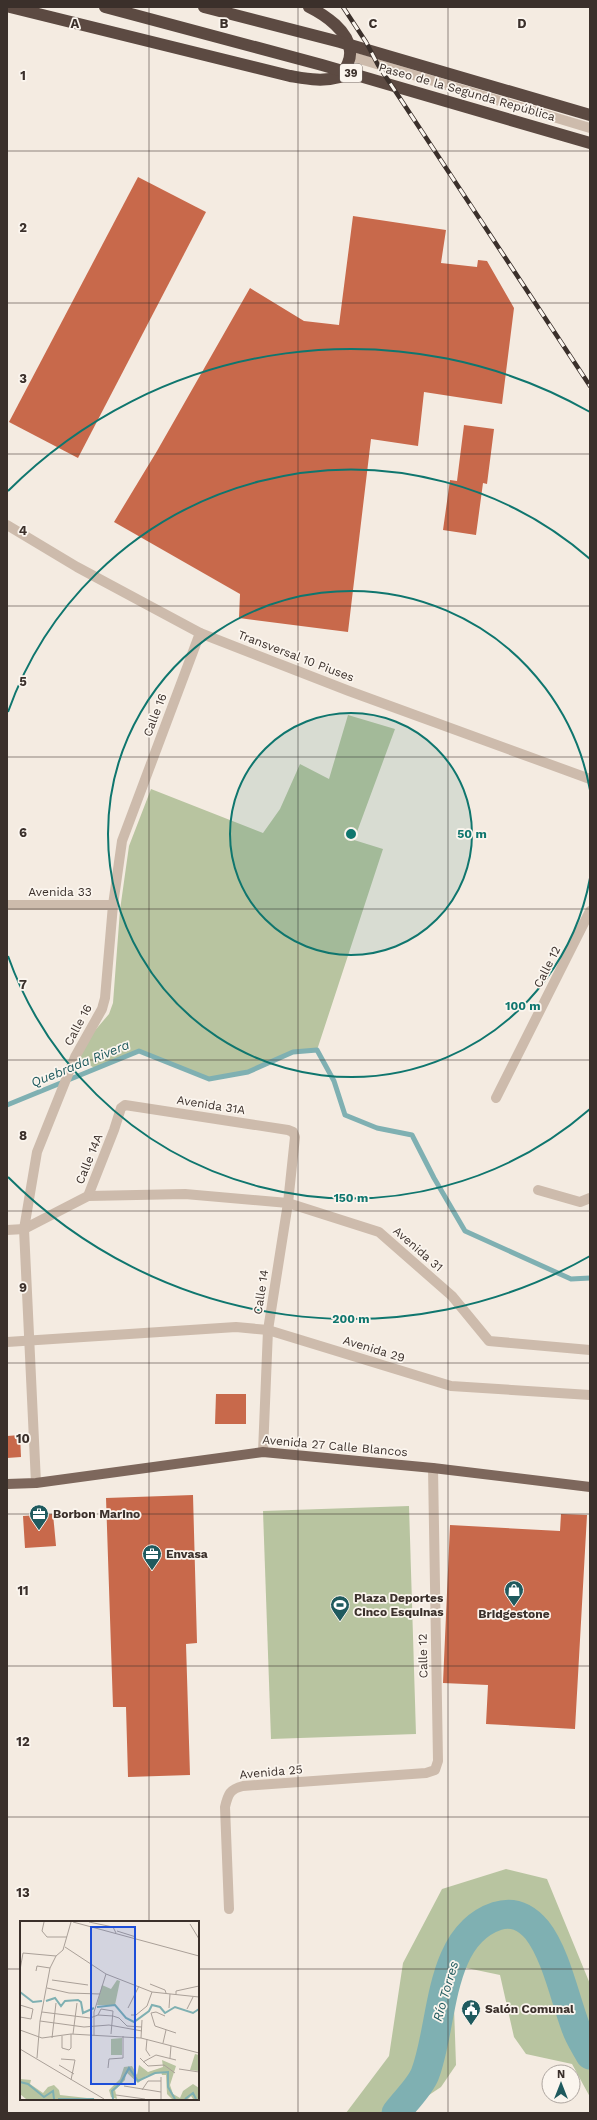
<svg xmlns="http://www.w3.org/2000/svg" width="597" height="2120" font-family="'Work Sans',sans-serif">
  <style>
    .green { fill: #b8c4a0 }
    .lines { fill: none; stroke-linecap: round; stroke-linejoin: round }
    .stream { stroke: #7fb0b2; stroke-width: 5 }
    .river { stroke: #7fb0b2; stroke-width: 29 }
    .building { fill: #c8694b }
    .minor { stroke: #cdbbac; stroke-width: 10 }
    .major { stroke: #7d675c; stroke-width: 10 }
    .highway { stroke: #5c4a42; stroke-width: 12 }
    .rail-casing { stroke: #3b302b; stroke-width: 4.5 }
    .rail { stroke: #fbf5ee; stroke-width: 3; stroke-dasharray: 9; stroke-linecap: butt }
    .grid { fill: none; stroke: #3b302b; stroke-width: 1; stroke-opacity: 0.55 }
    .ring { fill: none; stroke: #0f766e; stroke-width: 2 }
    .labels { text-anchor: middle; stroke-width: 3.5; stroke-linejoin: round; paint-order: stroke }
    .shield { fill: #fbf5ee; stroke: #756b66; stroke-width: 1 }
    .shield-label { font-size: 11px; font-weight: bold; fill: #3b302b }
    .street-label { font-size: 12px; fill: #3b302b; stroke: #fbf5ee }
    .poi-label { font-size: 12px; font-weight: bold; fill: #3b302b; stroke: #fbf5ee; text-anchor: start }
    .water-label { font-size: 13px; font-style: italic; fill: #1f5a5e; stroke: #fbf5ee }
    .inset-river { fill: none; stroke: #7fb0b2; stroke-width: 2 }
    .inset-road { fill: none; stroke: #aaa098; stroke-width: 1 }
    .view { fill: #1d4ed8; fill-opacity: 0.15; stroke: #1d4ed8; stroke-width: 2 }
    .inset-edge { fill: none; stroke: #3b302b; stroke-width: 2 }
    .grid-label { font-size: 13px; text-anchor: middle; font-weight: bold; fill: #3b302b; stroke: #fbf5ee; stroke-width: 3.5; stroke-linejoin: round; paint-order: stroke }
    .centre { fill: #0f766e; stroke: #fbf5ee; stroke-width: 2 }
    .ring-label { font-size: 12px; text-anchor: middle; font-weight: bold; fill: #0f766e; stroke: #fbf5ee; stroke-width: 3.5; stroke-linejoin: round; paint-order: stroke }
  </style>
  <rect width="100%" height="100%" fill="#f4ebe1"/>
  <!-- green -->
  <g class="green">
    <path d="M348 715 395 729 354 840 383 849 317 1050 293 1052 248 1072 209 1079 139 1051 96 1069 78 1058 92 1034 109 1014 113 1003 120 910 129 846 151 789 263 833 280 809 300 764 329 779Z"/>
    <path d="M409 1506 416 1734 271 1739 263 1511Z"/>
    <path d="M506 1869 547 1879 590 1984V2097L572 2064 526 2054 514 2037 500 1975 462 1967 454 2007 456 2065 441 2087 402 2113H346L389 2056 403 1963 442 1889Z"/>
  </g>
  <g class="lines">
    <!-- stream -->
    <path class="stream" d="M7 1105 139 1051 209 1079 248 1072 293 1052 317 1050 334 1081 345 1115 377 1128 412 1135 434 1178 465 1231 571 1279 590 1278"/>
    <!-- river -->
    <path class="river" d="M396 2113C405 2101 420 2087 425 2074 444 2025 437 1936 497 1916 513 1911 526 1917 537 1930 556 1954 565 1999 576 2028 579 2037 585 2046 590 2055"/>
  </g>
  <!-- building -->
  <g class="building">
    <path d="M138 177 206 212 78 458 9 422Z"/>
    <path d="M353 216 446 230 441 263 477 267 478 260 487 261 514 308 502 404 424 392 418 446 371 439 348 632 239 618 240 594 114 522 157 451 250 288 304 321 339 325Z"/>
    <path d="M464 425 494 429 487 484 483 483 476 535 443 530 450 480 457 481Z"/>
    <path d="M216 1394H246V1424H215Z"/>
    <path d="M20 1435 21 1457 7 1458V1436Z"/>
    <path d="M193 1495 197 1643 186 1644 190 1775 128 1777 126 1707H113L106 1498Z"/>
    <path d="M53 1514 56 1546 25 1548 23 1516Z"/>
    <path d="M561 1514 587 1515 575 1729 486 1724 488 1685 443 1683 450 1525 560 1531Z"/>
  </g>
  <g class="lines">
    <!-- minor -->
    <g class="minor">
      <path d="M350 56 590 128"/>
      <path d="M7 525 77 567 200 633 349 691 590 779"/>
      <path d="M7 905H113"/>
      <path d="M496 1098 590 911"/>
      <path d="M538 1190 580 1202 590 1198"/>
      <path d="M88 1196 185 1194 288 1203 379 1232 452 1296 489 1341 590 1350"/>
      <path d="M7 1230 24 1229 88 1196 114 1130 121 1108 125 1105 288 1130 293 1132 295 1137 288 1203 268 1330 263 1452"/>
      <path d="M7 1342 236 1327 268 1330 451 1386 590 1395"/>
      <path d="M36 1483 24 1229 37 1152 75 1057 102 1009 105 998 113 905 122 841 200 633"/>
      <path d="M229 1909 225 1807C228 1794 230 1789 243 1786L426 1773 435 1770 438 1761 433 1468"/>
    </g>
    <!-- major -->
    <path class="major" d="M7 1484 36 1483 263 1452 433 1468 590 1487"/>
    <!-- highway -->
    <g class="highway">
      <path d="M10 7 290 76C308 79 322 82 340 77 345 69 351 61 350 51 349 31 325 15 309 7"/>
      <path d="M105 7 322 65 590 143"/>
      <path d="M204 7 340 42 590 115"/>
    </g>
    <!-- rail casing -->
    <g class="rail-casing">
      <path id="rail" d="M343 7 366 42 378 65 590 386"/>
    </g>
    <!-- rail -->
    <use href="#rail" class="rail"/>
  </g>
  <!-- grid -->
  <path class="grid" d="M149 7V1922M298 7V2113M448 7V2113M7 151H590M7 303H590M7 454H590M7 606H590M7 757H590M7 909H590M7 1060H590M7 1211H590M7 1363H590M7 1514H590M7 1666H590M7 1817H590M7 1969H21M198 1969H590M149 2099V2113"/>
  <!-- distance rings -->
  <circle cx="351" cy="834" r="121" fill="#0f766e" fill-opacity=".12"/>
  <g class="ring">
    <circle cx="351" cy="834" r="121"/>
    <path d="M590 878A243 243 0 1 1 590 790"/>
    <path d="M590 1109A364 364 0 0 1 8 956M8 712A364 364 0 0 1 590 559"/>
    <path d="M590 1256A485 485 0 0 1 8 1177M8 491A485 485 0 0 1 590 412"/>
  </g>
  <!-- icons -->
  <defs>
    <g id="office-pin" transform="scale(1)"><path d="M0 17L-7.5 6A9.5 9.5 0 1 1 7.5 6Z" fill="#1f5a5e" stroke="#fbf5ee"/><path d="M-6-3h4V-5.5h4V-3h4V5H-6ZM-1-4.5V-3h2v-1.5ZM-6 0V1H6V0Z" fill="#fff"/></g>
    <g id="shop-pin" transform="scale(1)"><path d="M0 17L-7.5 6A9.5 9.5 0 1 1 7.5 6Z" fill="#1f5a5e" stroke="#fbf5ee"/><path d="M-5-2.5h2.3a2.7 3.5 0 0 1 5.4 0H5L5.5 6h-11ZM-1.5-2.5h3a1.5 2.3 0 0 0-3 0Z" fill="#fff"/></g>
    <g id="stadium-pin" transform="scale(1)"><path d="M0 17L-7.5 6A9.5 9.5 0 1 1 7.5 6Z" fill="#1f5a5e" stroke="#fbf5ee"/><path d="M0-5a6.5 5 0 1 0 0 10a6.5 5 0 1 0 0-10ZM-3.5-1.8h7v3.6h-7Z" fill="#fff"/></g>
    <g id="civic-pin" transform="scale(1)"><path d="M0 17L-7.5 6A9.5 9.5 0 1 1 7.5 6Z" fill="#1f5a5e" stroke="#fbf5ee"/><path d="M-.6-6.5H3V-4.5H.6V-3L4-1V1h2V6H-6V1h2V-1L-.6-3ZM-1.2 2.5V6h2.4V2.5Z" fill="#fff"/></g>
  </defs>
  <g fill-rule="evenodd">
    <use href="#office-pin" x="39" y="1514"/>
    <use href="#office-pin" x="152" y="1554"/>
    <use href="#shop-pin" x="514" y="1590"/>
    <use href="#stadium-pin" x="340" y="1605"/>
    <use href="#civic-pin" x="471" y="2009"/>
  </g>
  <g class="labels">
    <!-- shield labels -->
    <rect class="shield" x="340" y="64" width="22" height="18" rx="3"/>
    <g class="shield-label">
      <text x="351" y="77">39</text>
    </g>
    <!-- street labels -->
    <g class="street-label">
      <text transform="translate(467 92) rotate(16)" y="4">Paseo de la Segunda República</text>
      <text transform="translate(296 656) rotate(21)" y="4">Transversal 10 Piuses</text>
      <text transform="translate(155 715) rotate(-69)" y="4">Calle 16</text>
      <text x="60" y="896">Avenida 33</text>
      <text transform="translate(547 967) rotate(-63)" y="4">Calle 12</text>
      <text transform="translate(78 1025) rotate(-62)" y="4">Calle 16</text>
      <text transform="translate(211 1105) rotate(9)" y="4">Avenida 31A</text>
      <text transform="translate(89 1159) rotate(-68)" y="4">Calle 14A</text>
      <text transform="translate(418 1249) rotate(41)" y="4">Avenida 31</text>
      <text transform="translate(261 1292) rotate(-81)" y="4">Calle 14</text>
      <text transform="translate(374 1349) rotate(17)" y="4">Avenida 29</text>
      <text transform="translate(335 1446) rotate(5)" y="4">Avenida 27 Calle Blancos</text>
      <text transform="translate(423 1656) rotate(-91)" y="4">Calle 12</text>
      <text transform="translate(271 1772) rotate(-5)" y="4">Avenida 25</text>
    </g>
    <!-- poi labels -->
    <g class="poi-label">
      <text x="53" y="1518">Borbon Marino</text>
      <text x="166" y="1558">Envasa</text>
      <text x="354" y="1602">Plaza Deportes<tspan x="354" dy="14">Cinco Esquinas</tspan></text>
      <text x="514" y="1618" text-anchor="middle">Bridgestone</text>
      <text x="485" y="2013">Salón Comunal</text>
    </g>
    <!-- water labels -->
    <g class="water-label">
      <text transform="translate(80 1063) rotate(-22)" y="5">Quebrada Rivera</text>
      <text transform="translate(445 1991) rotate(-74)" y="5">Río Torres</text>
    </g>
  </g>
  <!-- overview -->
  <g transform="translate(20 1921)">
    <rect width="179" height="179" fill="#f4ebe1"/>
    <path d="M97 59 100 60 95 84H77L82 64 91 68ZM102 117V134H91V118ZM175 133 179 134V150L170 149ZM142 139 156 145 150 164 153 173 160 177 163 170 173 163 179 167V178H173L171 175 168 178H152L147 173 146 154H142L141 151 126 155 118 162 106 151 105 159 95 169 97 178 91 176 89 169 100 158 104 146 112 145 117 154 119 144 128 151 143 146ZM0 158 11 159 10 163 23 172 28 166 34 164 39 169 40 174 76 178H6L0 173Z" fill="#b8c4a0"/>
    <path class="inset-river" d="M0 71 13 81 22 80M26 80 35 77 41 85 45 80 58 79 61 81 63 92 74 87M77 86 95 84 106 97 114 101 129 90 132 84 140 86 145 92 155 86 173 92 179 88M0 161 8 163 24 176 33 170 34 178M38 178H74M93 178 92 170 100 163 109 147 118 160 135 152 148 151V166L155 178M165 178 173 172 176 178"/>
    <path class="inset-road" d="M24 1 22 10 27 16H47M53 1 179 35M69 1 93 6 96 12M170 3 179 18M97 10 116 16M45 26 86 53 132 71 179 76M0 49 3 32 36 35M16 50 17 45 30 47M32 59 68 64M130 63 145 69 146 72M27 67 49 72 80 73M156 73V70L179 65M0 84 13 88 11 98 0 96M108 87 119 65M149 87 150 73M167 88 173 76M22 91 70 97 78 94 81 88 93 90 91 113M78 94 93 95 99 97 107 105 122 106M111 94H116L127 85 132 71M145 95 136 91 131 92 135 105 156 112M20 100 64 106 89 104 122 110M0 109 22 117 51 113 121 117 179 132M53 113 57 82M42 115V127L49 129 51 127V113M74 115V91L86 53M32 117 36 82M121 117 122 99M127 118 126 129 130 135M143 122 146 109M0 128 84 178M17 137 20 100 30 47 36 35 43 29 51 1M120 137 128 145 144 144 155 152M150 137 151 125M41 138 55 139 51 159M123 141 136 134 156 139M39 144 54 153M88 147 89 138 103 137V115M159 148 179 151M141 156V178M104 165 141 171M122 169 128 160H141M96 174 125 178"/>
    <path class="view" d="M71 6H115V163H71Z"/>
    <rect width="179" height="179" class="inset-edge"/>
  </g>
  <g class="grid-label">
    <text x="75" y="28">A</text>
    <text x="224" y="28">B</text>
    <text x="373" y="28">C</text>
    <text x="522" y="28">D</text>
    <text x="23" y="80">1</text>
    <text x="23" y="232">2</text>
    <text x="23" y="383">3</text>
    <text x="23" y="535">4</text>
    <text x="23" y="686">5</text>
    <text x="23" y="837">6</text>
    <text x="23" y="989">7</text>
    <text x="23" y="1140">8</text>
    <text x="23" y="1292">9</text>
    <text x="23" y="1443">10</text>
    <text x="23" y="1595">11</text>
    <text x="23" y="1746">12</text>
    <text x="23" y="1897">13</text>
  </g>
  <circle cx="351" cy="834" r="6" class="centre"/>
  <g class="ring-label">
    <text x="472" y="838">50 m</text>
    <text x="523" y="1010">100 m</text>
    <text x="351" y="1202">150 m</text>
    <text x="351" y="1323">200 m</text>
  </g>
  <!-- border -->
  <rect width="597" height="2120" fill="none" stroke="#3b302b" stroke-width="16"/>
  <!-- north arrow -->
  <g transform="translate(561 2084)"><circle r="19" fill="#fbf5ee" stroke="#aea6a0"/>
  <path d="M0-3L7 15L0 10L-7 15Z" fill="#1f5a5e"/>
  <text y="-6" font-size="11" font-weight="bold" text-anchor="middle" fill="#3b302b">N</text>
  </g>
</svg>
